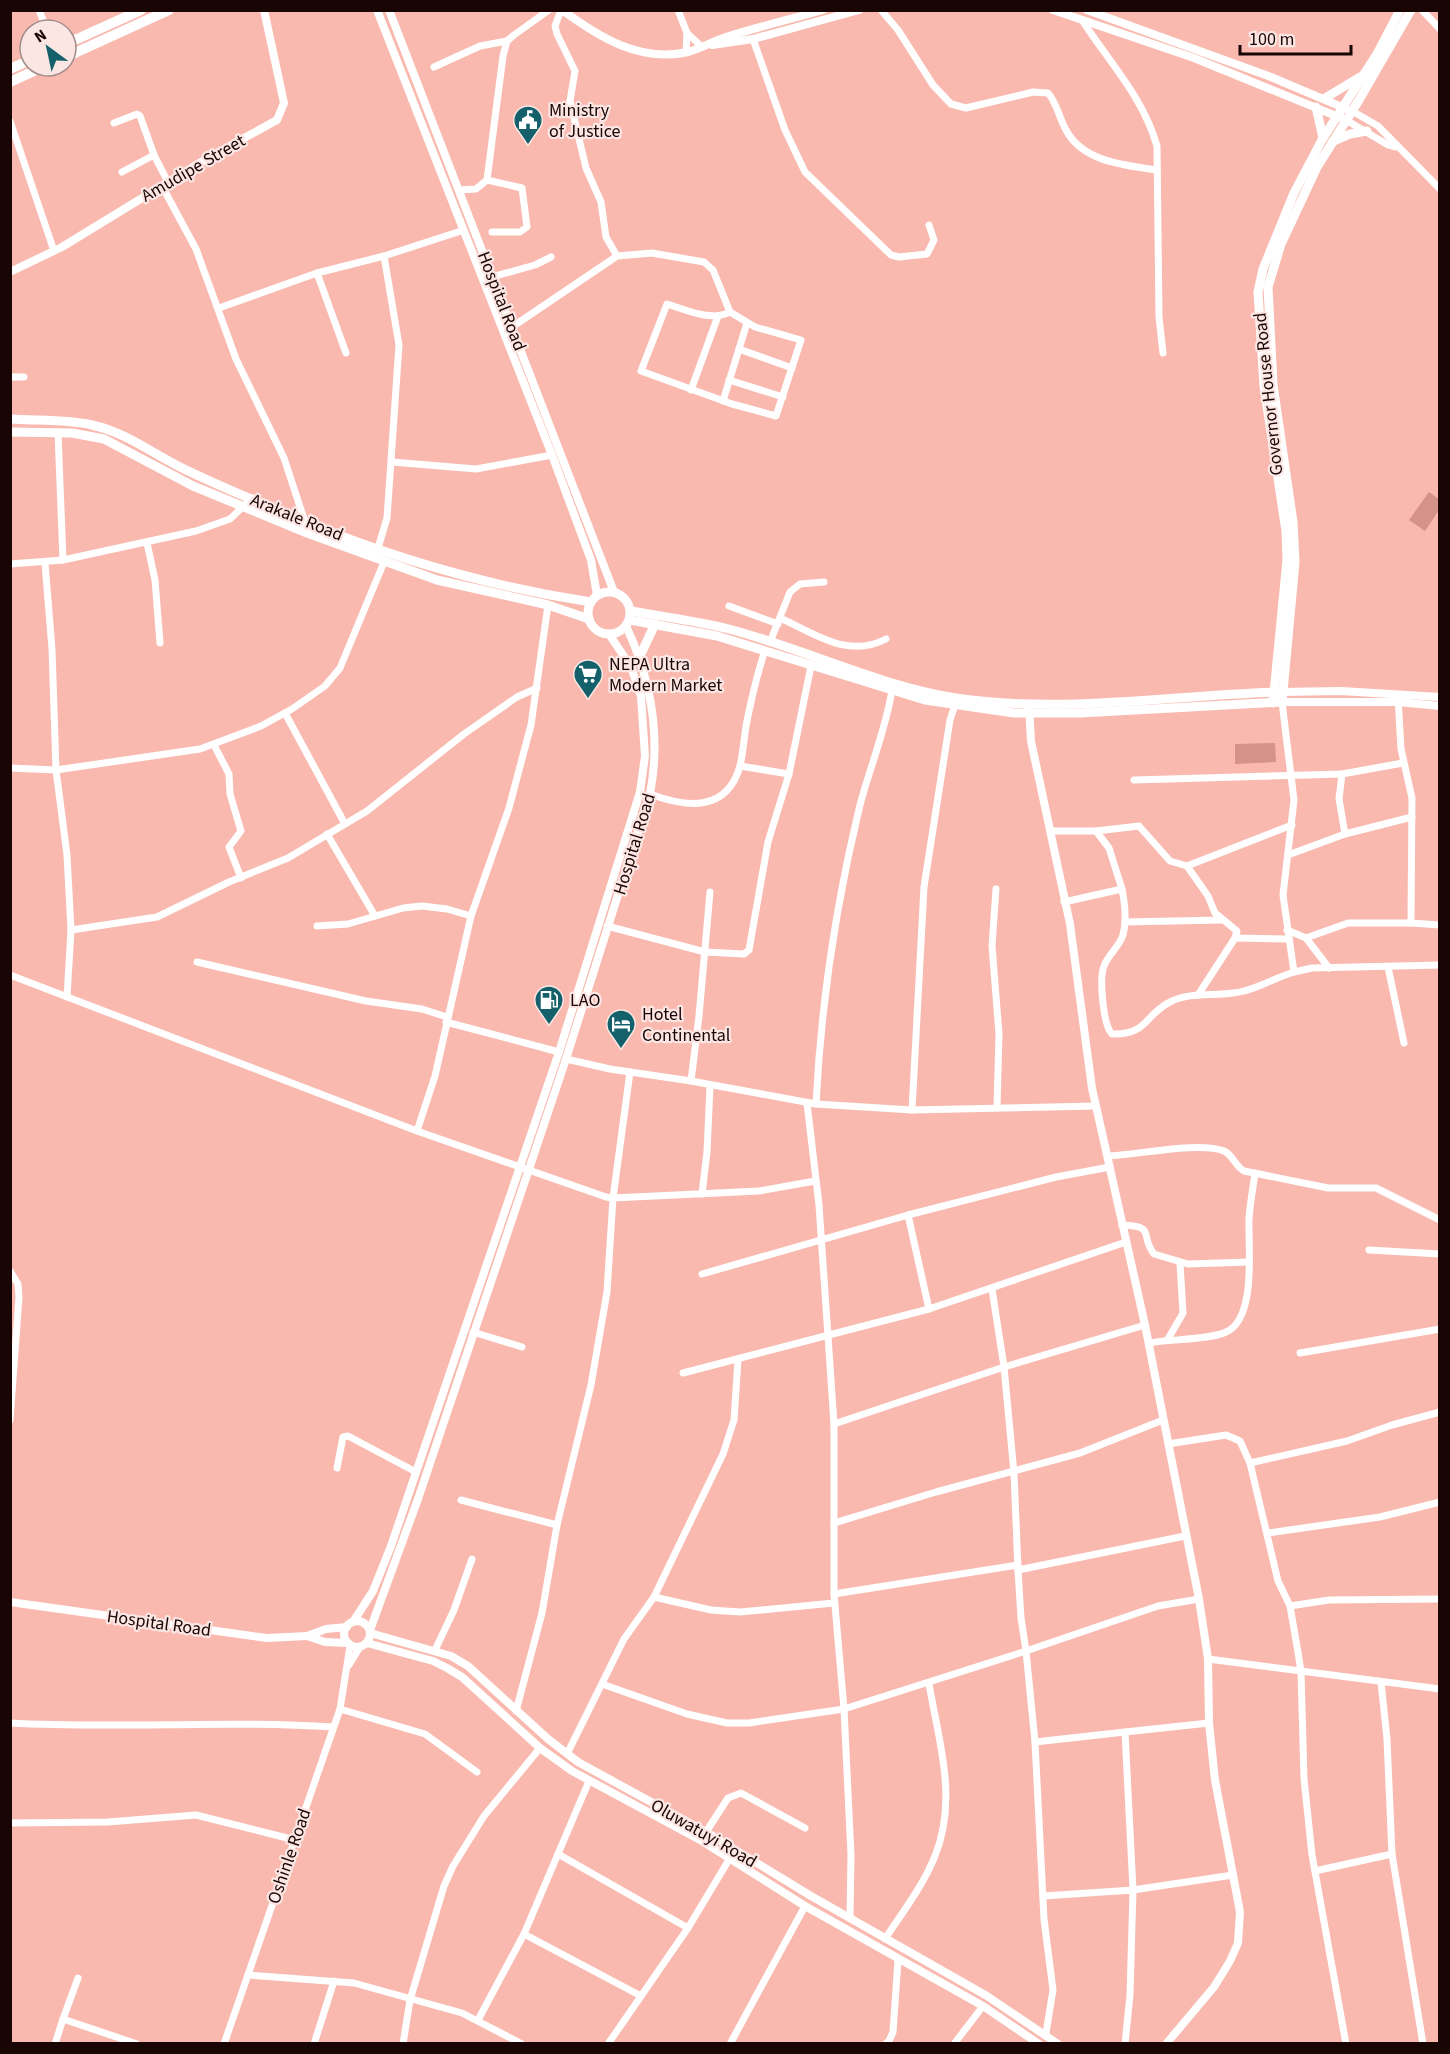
<svg xmlns="http://www.w3.org/2000/svg" width="1450" height="2054" font-family="'Source Sans 3',sans-serif">
  <style>
    .green { fill: #d59289 }
    .lines { fill: none; stroke-linecap: round; stroke-linejoin: round }
    .minor { stroke: #fff; stroke-width: 7 }
    .tertiary { stroke: #fff; stroke-width: 8 }
    .secondary { stroke: #fff; stroke-width: 9 }
    .primary { stroke: #fff; stroke-width: 10 }
    .labels { text-anchor: middle; stroke-width: 4.5; stroke-linejoin: round; paint-order: stroke }
    .poi-label { font-size: 18px; fill: #190504; stroke: #fbe6e3; text-anchor: start }
    .street-label { font-size: 18px; fill: #190504; stroke: #fbe6e3 }
  </style>
  <rect width="100%" height="100%" fill="#f9b9af"/>
  <!-- green -->
  <g class="green">
    <path d="M1429 492 1439 499V510L1425 531 1409 520Z"/>
    <path d="M1275 743 1276 762 1235 764V744Z"/>
  </g>
  <g class="lines">
    <!-- minor -->
    <g class="minor">
      <path d="M39 10 47 30"/>
      <path d="M561 10 555 26 557 34 575 71 570 101 586 168 601 202 606 237 617 256"/>
      <path d="M678 10 687 33 686 52"/>
      <path d="M881 10 898 30 933 85 951 104 966 108 1033 92 1048 93C1057 103 1059 118 1066 130 1083 162 1124 165 1157 170"/>
      <path d="M1422 10 1440 29"/>
      <path d="M1082 20C1109 62 1143 97 1157 146L1159 317 1163 353"/>
      <path d="M687 33 702 47"/>
      <path d="M753 39 785 130 805 172 891 255 899 257 927 254 934 240 929 225"/>
      <path d="M434 67 480 46 507 41"/>
      <path d="M1352 111 1378 126 1440 189"/>
      <path d="M1346 120 1388 145 1395 147"/>
      <path d="M10 121 54 251"/>
      <path d="M114 123 137 114 140 116 154 155 168 182"/>
      <path d="M122 172 154 155"/>
      <path d="M487 180 522 188 527 227 520 232H492"/>
      <path d="M162 186 196 249 236 359 284 458 305 522"/>
      <path d="M459 190 476 189 487 180 503 56 507 41 514 35 549 10"/>
      <path d="M317 273 346 353"/>
      <path d="M492 277 535 265 551 257"/>
      <path d="M219 308 317 273 384 256 464 230"/>
      <path d="M512 327 617 256 652 253 704 262 713 270 730 312 755 327 801 340 776 416 732 404 641 371 667 304C686 310 711 322 730 312"/>
      <path d="M739 349 792 368"/>
      <path d="M10 377H24"/>
      <path d="M729 380 783 397"/>
      <path d="M691 390 718 316"/>
      <path d="M723 401 747 323"/>
      <path d="M58 433 63 560"/>
      <path d="M392 462 476 469 552 455"/>
      <path d="M147 543 155 580 160 643"/>
      <path d="M378 548 387 518 399 345 384 256"/>
      <path d="M45 563 52 649 56 770 67 855 71 930 67 997"/>
      <path d="M10 564 63 560 196 531 230 519 252 498"/>
      <path d="M729 606 778 624"/>
      <path d="M780 618C816 634 848 659 886 639"/>
      <path d="M770 642 790 592 800 584 824 582"/>
      <path d="M1398 697 1401 749 1412 798 1411 923 1440 925"/>
      <path d="M285 713 345 824"/>
      <path d="M214 745 229 774 230 794 241 831 229 847 241 878"/>
      <path d="M740 766 789 774"/>
      <path d="M10 768 56 770 200 749 261 726 292 709 325 686 340 668 384 562"/>
      <path d="M1134 780 1342 774"/>
      <path d="M650 794C687 808 727 812 740 766 743 753 744 739 746 726 751 700 757 675 765 650"/>
      <path d="M1051 831H1096L1139 826 1170 861 1187 866 1292 825"/>
      <path d="M327 834 375 916"/>
      <path d="M1345 834 1412 817"/>
      <path d="M1288 855 1345 834 1339 799 1342 774 1403 763"/>
      <path d="M1187 866 1208 896 1215 913 1237 931 1235 938 1198 995"/>
      <path d="M996 889 992 946 999 1034 997 1107"/>
      <path d="M1122 889C1125 904 1127 920 1123 935 1119 947 1108 955 1104 966 1099 978 1103 1025 1112 1034 1148 1035 1144 1015 1170 1002 1189 992 1212 996 1233 993 1254 991 1274 978 1294 972L1283 895 1294 800 1282 702"/>
      <path d="M1064 902 1122 889 1109 848 1096 831"/>
      <path d="M1125 922 1222 920"/>
      <path d="M317 926 348 924 403 908 422 906 447 909 471 916"/>
      <path d="M607 926 705 952 744 954 749 950 768 842 789 774 811 666"/>
      <path d="M71 930 157 917 229 882 288 858 367 811 464 734 517 697 537 688"/>
      <path d="M1287 930 1306 938 1329 968"/>
      <path d="M1235 938 1289 939"/>
      <path d="M1306 938 1348 923H1411"/>
      <path d="M197 962 366 1001 422 1009 447 1017"/>
      <path d="M1388 967 1404 1043"/>
      <path d="M1294 972 1312 968 1440 965"/>
      <path d="M10 975 417 1131 606 1197 613 1198 630 1072"/>
      <path d="M446 1022 559 1052"/>
      <path d="M566 1059 610 1069 691 1081 816 1104 912 1110 1096 1106"/>
      <path d="M691 1081 699 1016 710 892"/>
      <path d="M807 1103 819 1205 834 1424V1594L844 1709 851 1855 850 1918"/>
      <path d="M816 1104C821 1003 836 904 860 805 870 767 886 729 892 690"/>
      <path d="M912 1110 924 887 950 720 956 702"/>
      <path d="M417 1131 435 1076 471 916 509 808 531 725 548 605"/>
      <path d="M1108 1156C1137 1155 1199 1141 1224 1151 1233 1155 1235 1166 1244 1171L1328 1188H1376L1440 1220"/>
      <path d="M702 1194 707 1152 710 1086"/>
      <path d="M908 1215 1056 1177 1110 1167"/>
      <path d="M1122 1225C1157 1226 1139 1235 1154 1254L1188 1264 1249 1262"/>
      <path d="M1369 1250 1440 1254"/>
      <path d="M10 1271 18 1284 19 1297 10 1420"/>
      <path d="M702 1274 908 1215 929 1309"/>
      <path d="M992 1289 1004 1367 1145 1325"/>
      <path d="M473 1332 522 1347"/>
      <path d="M1168 1339 1183 1313 1180 1263"/>
      <path d="M1149 1343C1170 1339 1209 1340 1226 1332 1257 1319 1248 1246 1249 1219 1250 1204 1253 1188 1255 1173"/>
      <path d="M1300 1353 1440 1329"/>
      <path d="M683 1373 929 1309 1126 1242"/>
      <path d="M834 1424 1004 1367 1014 1473 1018 1570 1185 1536"/>
      <path d="M1168 1444 1226 1435 1240 1441 1250 1463 1278 1581 1290 1606 1298 1652 1301 1672 1304 1779 1312 1855 1346 2044"/>
      <path d="M1250 1463 1347 1441 1392 1425 1440 1412"/>
      <path d="M337 1468 343 1437 348 1436 416 1472"/>
      <path d="M461 1500 557 1525"/>
      <path d="M834 1523 936 1492 1080 1453 1163 1420"/>
      <path d="M1268 1533 1380 1517 1440 1502"/>
      <path d="M834 1594 1018 1565"/>
      <path d="M654 1597 711 1610 740 1612 834 1603"/>
      <path d="M1290 1606 1329 1600 1440 1599"/>
      <path d="M435 1650 454 1610 472 1559"/>
      <path d="M1208 1659 1440 1689"/>
      <path d="M349 1665 360 1647"/>
      <path d="M1381 1682 1387 1739 1392 1854 1423 2044"/>
      <path d="M602 1684 687 1714 727 1723H749L844 1709 1026 1651 1021 1618 1018 1570"/>
      <path d="M340 1709 425 1734 477 1772"/>
      <path d="M516 1711 542 1613 557 1525 591 1385 607 1292 613 1198 759 1191 815 1181"/>
      <path d="M10 1723C118 1729 225 1720 333 1727"/>
      <path d="M1125 1732 1209 1723"/>
      <path d="M1035 1742 1125 1732 1133 1890 1233 1875"/>
      <path d="M567 1754 624 1639 654 1597 723 1454 734 1420 738 1360"/>
      <path d="M10 1823 108 1822 196 1815 295 1840"/>
      <path d="M706 1832 728 1798 741 1793 805 1828"/>
      <path d="M558 1854 688 1928"/>
      <path d="M1315 1871 1392 1854"/>
      <path d="M1043 1896 1133 1890 1130 1995 1125 2044"/>
      <path d="M524 1934 641 1996"/>
      <path d="M885 1939C902 1913 923 1886 935 1856 958 1799 939 1742 929 1684"/>
      <path d="M248 1975 354 1983 462 2013 522 2044"/>
      <path d="M63 2019 78 1978"/>
      <path d="M478 2020 524 1934 589 1781"/>
      <path d="M1046 2033 1053 1990 1044 1919 1035 1742 1026 1651 1158 1606 1199 1599"/>
      <path d="M55 2044 63 2019 137 2044"/>
      <path d="M224 2044 340 1709 350 1646"/>
      <path d="M314 2044 334 1981"/>
      <path d="M403 2044 410 2000 444 1886 453 1866 484 1816 540 1748"/>
      <path d="M608 2044 688 1928 730 1858"/>
      <path d="M730 2044 805 1906"/>
      <path d="M885 2044 889 2041 893 2032 898 1960"/>
      <path d="M954 2044 983 2006"/>
    </g>
    <!-- tertiary -->
    <g class="tertiary">
      <path d="M377 10 552 455 591 560 597 595"/>
      <path d="M389 10 614 592"/>
      <path d="M562 10C599 37 640 63 688 52 702 48 713 41 726 37 758 27 791 19 823 10"/>
      <path d="M1053 10 1194 58 1346 120"/>
      <path d="M1087 10 1271 77 1349 110"/>
      <path d="M712 45 753 39 859 10"/>
      <path d="M10 272 62 247 206 159 277 120 284 103 264 10"/>
      <path d="M1281 692 1341 691 1440 697"/>
      <path d="M1282 702H1398L1440 706"/>
      <path d="M1029 706 1031 741 1070 924 1092 1088 1145 1325 1199 1599 1208 1659 1209 1723 1215 1780 1240 1912 1238 1943 1230 1961 1214 1987 1166 2044"/>
      <path d="M10 1602 267 1638 307 1636 326 1629 347 1627"/>
      <circle cx="357" cy="1634" r="13"/>
      <path d="M353 1622 373 1591 391 1546 559 1052 640 792 645 756 641 696 631 667 609 634"/>
      <path d="M370 1630 418 1499 566 1059 650 794C661 736 651 679 626 626"/>
      <path d="M370 1633 451 1656 468 1666 548 1739 578 1762 706 1832 811 1896 987 1996 1058 2044"/>
      <path d="M307 1636 325 1642 348 1643"/>
      <path d="M367 1643 433 1661 447 1668 462 1677 540 1748 572 1771 702 1841 805 1906 983 2006 1039 2044"/>
    </g>
    <!-- secondary -->
    <g class="secondary">
      <path d="M1325 98 1360 77"/>
      <path d="M1316 107 1323 138"/>
      <path d="M1332 142 1350 134 1367 131"/>
      <path d="M10 419C37 421 67 419 92 425 124 432 149 451 178 466 218 486 261 503 303 521 395 559 493 587 591 602"/>
      <path d="M10 432 72 433 104 439 193 486 307 533 437 580 548 605 589 619"/>
      <circle cx="609" cy="613" r="21"/>
      <path d="M631 611C664 617 697 621 729 629 805 649 879 686 956 698 1064 714 1171 695 1279 692"/>
      <path d="M630 620 717 636 925 700 1014 713H1080L1282 702 1295 562 1293 522 1273 385 1268 287 1281 244 1317 167 1359 100 1411 10"/>
      <path d="M640 656 655 624"/>
      <path d="M1273 703 1287 560 1286 531 1264 386 1258 292 1263 269 1294 193 1323 138 1377 54 1400 10"/>
    </g>
    <!-- primary -->
    <g class="primary">
      <path d="M66 44 141 10"/>
      <path d="M66 57 169 10"/>
      <path d="M10 69 30 60"/>
      <path d="M10 82 45 66"/>
    </g>
  </g>
  <!-- icons -->
  <defs>
    <g id="civic-pin" transform="scale(1.5)"><path d="M0 17L-7.5 6A9.5 9.5 0 1 1 7.5 6Z" fill="#14616c" stroke="#fbe6e3"/><path d="M-.6-6.5H3V-4.5H.6V-3L4-1V1h2V6H-6V1h2V-1L-.6-3ZM-1.2 2.5V6h2.4V2.5Z" fill="#fff"/></g>
    <g id="supermarket-pin" transform="scale(1.5)"><path d="M0 17L-7.5 6A9.5 9.5 0 1 1 7.5 6Z" fill="#14616c" stroke="#fbe6e3"/><path d="M-6-5.5h2.5l.6 2H6L4.5 2H-2.5L-4.4-4H-6ZM-1.5 3.2a1.3 1.3 0 1 0 .1 0ZM3 3.2a1.3 1.3 0 1 0 .1 0Z" fill="#fff"/></g>
    <g id="fuel-pin" transform="scale(1.5)"><path d="M0 17L-7.5 6A9.5 9.5 0 1 1 7.5 6Z" fill="#14616c" stroke="#fbe6e3"/><path d="M-5.5-6h7V0h2V4h1.3V-2.5L3-4.5l.8-.8L6-3V5H2.5V1h-1V6h-7ZM-4.2-4.7v3.2H.2V-4.7Z" fill="#fff"/></g>
    <g id="hotel-pin" transform="scale(1.5)"><path d="M0 17L-7.5 6A9.5 9.5 0 1 1 7.5 6Z" fill="#14616c" stroke="#fbe6e3"/><path d="M-6-4.5h1.5V1H6V5H4.5V3h-9V5H-6ZM-4 0a1.8 1.8 0 1 1 3.6 0ZM.5 0V-2.5h3Q6-2.5 6 0Z" fill="#fff"/></g>
  </defs>
  <g fill-rule="evenodd">
    <use href="#civic-pin" x="528" y="120"/>
    <use href="#supermarket-pin" x="588" y="674"/>
    <use href="#fuel-pin" x="549" y="1000"/>
    <use href="#hotel-pin" x="621" y="1024"/>
  </g>
  <g class="labels">
    <!-- poi labels -->
    <g class="poi-label">
      <text x="549" y="116">Ministry<tspan x="549" dy="21">of Justice</tspan></text>
      <text x="609" y="670">NEPA Ultra<tspan x="609" dy="21">Modern Market</tspan></text>
      <text x="570" y="1006">LAO</text>
      <text x="642" y="1020">Hotel<tspan x="642" dy="21">Continental</tspan></text>
    </g>
    <!-- street labels -->
    <g class="street-label">
      <text transform="translate(193 168) rotate(-30)" y="6">Amudipe Street</text>
      <text transform="translate(502 301) rotate(69)" y="6">Hospital Road</text>
      <text transform="translate(1268 394) rotate(-96)" y="6">Governor House Road</text>
      <text transform="translate(297 517) rotate(22)" y="6">Arakale Road</text>
      <text transform="translate(634 844) rotate(-73)" y="6">Hospital Road</text>
      <text transform="translate(159 1623) rotate(8)" y="6">Hospital Road</text>
      <text transform="translate(704 1833) rotate(30)" y="6">Oluwatuyi Road</text>
      <text transform="translate(289 1856) rotate(-71)" y="6">Oshinle Road</text>
    </g>
  </g>
  <!-- border -->
  <rect width="1450" height="2054" fill="none" stroke="#190504" stroke-width="24"/>
  <!-- north arrow -->
  <g transform="translate(48 48) rotate(327)"><circle r="28" fill="#fbe6e3" stroke="#a18c8a" stroke-width="1.5"/>
  <path d="M0-4.5L10 22L0 15L-10 22Z" fill="#14616c"/>
  <text y="-9" font-size="16" font-weight="bold" text-anchor="middle" fill="#190504">N</text>
  </g>
  <!-- scale -->
  <path d="M1240 45v9h111v-9" fill="none" stroke="#190504" stroke-width="3"/>
  <text x="1249" y="45" font-size="18" fill="#190504" stroke="#fbe6e3" stroke-width="4.5" paint-order="stroke">100 m</text>
</svg>
